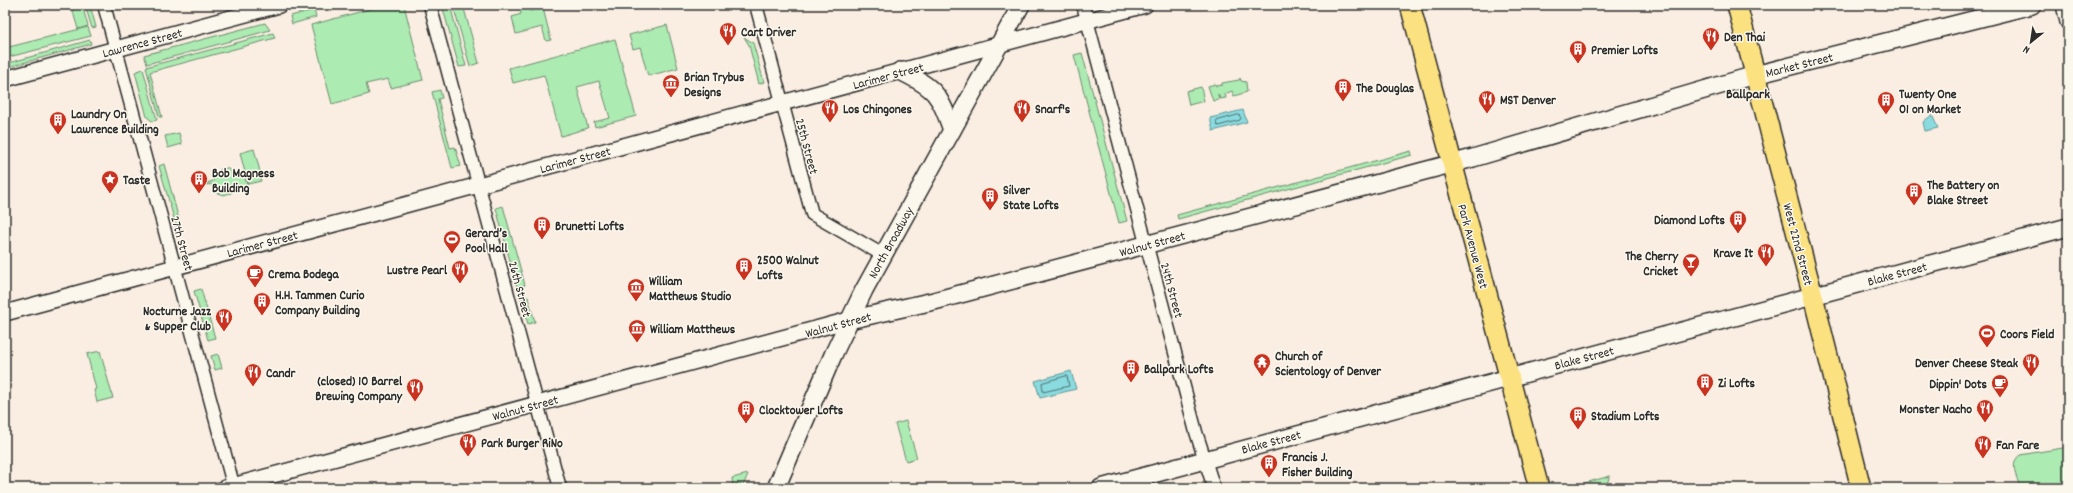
<svg xmlns="http://www.w3.org/2000/svg" width="2073" height="493" font-family="Dekko,sans-serif">
  <style>
    .green { fill: #acebb2; stroke: #6c8b6e }
    .water { fill: #89dbdf; stroke: #639597 }
    .lines { fill: none; stroke-linecap: round; stroke-linejoin: round }
    .shore { stroke: #517173; stroke-width: 1 }
    .minor-casing { stroke: #2b2b2b; stroke-width: 15 }
    .tertiary-casing { stroke: #2b2b2b; stroke-width: 18 }
    .secondary-casing { stroke: #2b2b2b; stroke-width: 20 }
    .primary-casing { stroke: #2b2b2b; stroke-width: 22 }
    .minor { stroke: #fbf7ec; stroke-width: 12 }
    .tertiary { stroke: #fbf7ec; stroke-width: 15 }
    .secondary { stroke: #fbf7ec; stroke-width: 17 }
    .primary { stroke: #fbe180; stroke-width: 19 }
    .labels { text-anchor: middle; stroke-width: 3; stroke-linejoin: round; paint-order: stroke }
    .poi-label { font-size: 13px; font-weight: bold; fill: #2b2b2b; stroke: #fbf7ec; text-anchor: start }
    .street-label { font-size: 13px; fill: #2b2b2b; stroke: #fbf7ec }
    .neighbourhood-label { font-size: 14px; font-weight: bold; fill: #2b2b2b; stroke: #fbf7ec }
  </style>
  <rect width="100%" height="100%" fill="#faeee2"/>
  <filter id="ink" filterUnits="userSpaceOnUse"><feTurbulence type="fractalNoise" baseFrequency=".025" numOctaves="2"/><feDisplacementMap in="SourceGraphic" scale="8" xChannelSelector="R" yChannelSelector="G"/><feConvolveMatrix kernelMatrix="1 2 1 2 8 2 1 2 1" color-interpolation-filters="sRGB"/></filter>
  <g filter="url(#ink)">
    <!-- green -->
    <g class="green">
      <path d="M71 5H82L88 26 78 29Z"/>
      <path d="M85 5H90L96 27 92 28Z"/>
      <path d="M385 5H404L423 80 391 88 388 79 366 84 369 94 332 104 311 25Z"/>
      <path d="M442 5H450L466 66 459 67Z"/>
      <path d="M453 5H463L479 63 470 66Z"/>
      <path d="M528 5 530 11 543 8 551 40 546 41 542 27 516 34 512 17 521 14 520 9H523L522 7Z"/>
      <path d="M314 10 316 17 292 24 290 16Z"/>
      <path d="M265 23 270 30 147 64 144 55Z"/>
      <path d="M667 25 678 68 648 76 640 47 633 49 629 35Z"/>
      <path d="M88 27 91 36 5 58V48Z"/>
      <path d="M273 33 275 38 150 72 162 117H159L146 67Z"/>
      <path d="M744 37 753 43 764 82 759 84 749 45Z"/>
      <path d="M615 39 636 116 595 127 594 122 610 118 599 81 577 87 588 128 561 136 544 75 513 83 509 68Z"/>
      <path d="M90 40 91 44 5 68V64Z"/>
      <path d="M1082 53 1127 221 1119 223 1074 55Z"/>
      <path d="M143 69 157 120 152 121 147 117 135 72Z"/>
      <path d="M1240 78 1241 81 1246 82 1247 92 1234 96 1232 91 1225 94 1226 98 1220 99 1218 94 1219 100 1213 101 1208 86 1215 84 1216 86 1222 85V83L1239 80Z"/>
      <path d="M1201 87 1204 101 1189 105 1186 91Z"/>
      <path d="M440 90 442 98 438 99 450 148 455 147 461 166 452 168 432 92Z"/>
      <path d="M179 133 182 144 168 148 165 136Z"/>
      <path d="M254 149 261 175 259 176 261 181 248 184 240 153Z"/>
      <path d="M1411 151 1412 155 1178 219 1177 215Z"/>
      <path d="M164 164 182 231 178 233 159 166Z"/>
      <path d="M227 168 235 175 243 172 248 188 240 190 236 188 231 193 223 195 215 192 211 184 207 185V183L213 181 219 170Z"/>
      <path d="M503 206 525 285 517 287 496 208Z"/>
      <path d="M201 289 215 338 208 340 194 291Z"/>
      <path d="M528 297 535 322 528 324 521 299Z"/>
      <path d="M100 351 113 398 97 402 94 390 96 389 87 354Z"/>
      <path d="M218 354 222 368 215 370 211 356Z"/>
      <path d="M906 421 917 458 906 461 895 424Z"/>
      <path d="M2068 438V488H2020C2017 477 2009 463 2020 455L2063 448Z"/>
      <path d="M748 474 742 488H733L732 478Z"/>
      <path d="M1610 476 1605 488H1567Z"/>
    </g>
    <!-- water -->
    <g class="water">
      <path d="M1243 110 1247 122 1213 131 1210 118Z"/>
      <path d="M1932 115 1938 128 1925 131 1923 122Z"/>
      <path d="M1071 371 1076 389 1040 398 1035 381Z"/>
    </g>
    <g class="lines">
      <!-- shore -->
      <g class="shore">
        <path d="M1239 115 1241 118 1240 120 1218 126 1216 124 1217 121Z"/>
        <path d="M1067 376 1069 386 1043 392 1042 383Z"/>
      </g>
      <!-- minor casing -->
      <g class="minor-casing">
        <g id="minor">
          <path d="M104 5 234 488"/>
          <path d="M430 5 560 488"/>
          <path d="M756 5 812 214 883 255"/>
          <path d="M1083 5 1196 432 1214 488"/>
        </g>
      </g>
      <!-- tertiary casing -->
      <g class="tertiary-casing">
        <g id="tertiary">
          <path d="M2064 5 2068 22"/>
          <path d="M5 79 279 5"/>
          <path d="M5 313 1145 5"/>
          <path d="M225 488 849 320"/>
        </g>
      </g>
      <!-- secondary casing -->
      <g class="secondary-casing">
        <g id="secondary">
          <path d="M900 71C936 88 939 94 952 130"/>
          <path d="M849 320 934 301 1473 158 1755 75 2032 5"/>
          <path d="M776 488 833 355 864 290 1021 5"/>
          <path d="M1101 488 2068 227"/>
        </g>
      </g>
      <!-- primary casing -->
      <g class="primary-casing">
        <g id="primary">
          <path d="M1410 5 1539 488"/>
          <path d="M1737 5 1813 296 1861 488"/>
        </g>
      </g>
      <!-- minor -->
      <use href="#minor" class="minor"/>
      <!-- tertiary -->
      <use href="#tertiary" class="tertiary"/>
      <!-- secondary -->
      <use href="#secondary" class="secondary"/>
      <!-- primary -->
      <use href="#primary" class="primary"/>
    </g>
  </g>
  <!-- icons -->
  <defs>
    <g id="restaurant-pin" transform="scale(0.9)"><path d="M0 17L-7.5 6A9.5 9.5 0 1 1 7.5 6Z" fill="#c8321e" stroke="#fbf7ec"/><path d="M-5-6h1v4h1v-4h1v4h1v-4h1v5L-1.5 .5V6h-2V.5L-5-1ZM5-6V6H3V1.5H1.5Q1.5-4 5-6Z" fill="#fff"/></g>
    <g id="building-pin" transform="scale(0.9)"><path d="M0 17L-7.5 6A9.5 9.5 0 1 1 7.5 6Z" fill="#c8321e" stroke="#fbf7ec"/><path d="M-4-6H4V6H1V3H-1V6H-4ZM-2.5-4.3h1.7v1.8h-1.7ZM.8-4.3h1.7v1.8H.8ZM-2.5-1h1.7V.8h-1.7ZM.8-1h1.7V.8H.8Z" fill="#fff"/></g>
    <g id="museum-pin" transform="scale(0.9)"><path d="M0 17L-7.5 6A9.5 9.5 0 1 1 7.5 6Z" fill="#c8321e" stroke="#fbf7ec"/><path d="M0-6L6-3V-2H-6V-3ZM-5-1h2V3h-2ZM-1-1h2V3h-2ZM3-1h2V3H3ZM-6 4H6V6H-6Z" fill="#fff"/></g>
    <g id="sight-pin" transform="scale(0.9)"><path d="M0 17L-7.5 6A9.5 9.5 0 1 1 7.5 6Z" fill="#c8321e" stroke="#fbf7ec"/><path d="M0-6L1.8-2.2L6-1.7L2.9 1.2L3.7 5.4L0 3.3L-3.7 5.4L-2.9 1.2L-6-1.7L-1.8-2.2Z" fill="#fff"/></g>
    <g id="stadium-pin" transform="scale(0.9)"><path d="M0 17L-7.5 6A9.5 9.5 0 1 1 7.5 6Z" fill="#c8321e" stroke="#fbf7ec"/><path d="M0-5a6.5 5 0 1 0 0 10a6.5 5 0 1 0 0-10ZM-3.5-1.8h7v3.6h-7Z" fill="#fff"/></g>
    <g id="bar-pin" transform="scale(0.9)"><path d="M0 17L-7.5 6A9.5 9.5 0 1 1 7.5 6Z" fill="#c8321e" stroke="#fbf7ec"/><path d="M-6-5H6L.8 .8V4.5H3.5V6h-7V4.5H-.8V.8Z" fill="#fff"/></g>
    <g id="cafe-pin" transform="scale(0.9)"><path d="M0 17L-7.5 6A9.5 9.5 0 1 1 7.5 6Z" fill="#c8321e" stroke="#fbf7ec"/><path d="M-5.5-4.5H6V0H3Q3 3.5 0 3.5H-2.5Q-5.5 3.5-5.5 0ZM3-3.2v2h1.7v-2ZM-6 4.5H4V6H-6Z" fill="#fff"/></g>
    <g id="temple-pin" transform="scale(0.9)"><path d="M0 17L-7.5 6A9.5 9.5 0 1 1 7.5 6Z" fill="#c8321e" stroke="#fbf7ec"/><path d="M0-6L5-2H3V0L6.5 2.5H4V6H1.5V3h-3V6H-4V2.5H-6.5L-3 0V-2H-5Z" fill="#fff"/></g>
  </defs>
  <g fill-rule="evenodd">
    <use href="#restaurant-pin" x="728" y="31"/>
    <use href="#restaurant-pin" x="1711" y="36"/>
    <use href="#building-pin" x="1578" y="49"/>
    <use href="#museum-pin" x="671" y="83"/>
    <use href="#building-pin" x="1343" y="87"/>
    <use href="#restaurant-pin" x="1487" y="99"/>
    <use href="#building-pin" x="1886" y="100"/>
    <use href="#restaurant-pin" x="830" y="108"/>
    <use href="#restaurant-pin" x="1022" y="108"/>
    <use href="#building-pin" x="58" y="120"/>
    <use href="#sight-pin" x="110" y="179"/>
    <use href="#building-pin" x="199" y="179"/>
    <use href="#building-pin" x="1914" y="191"/>
    <use href="#building-pin" x="990" y="196"/>
    <use href="#building-pin" x="1738" y="219"/>
    <use href="#building-pin" x="542" y="225"/>
    <use href="#stadium-pin" x="452" y="239"/>
    <use href="#restaurant-pin" x="1766" y="252"/>
    <use href="#bar-pin" x="1691" y="262"/>
    <use href="#building-pin" x="744" y="266"/>
    <use href="#restaurant-pin" x="460" y="269"/>
    <use href="#cafe-pin" x="255" y="273"/>
    <use href="#museum-pin" x="636" y="287"/>
    <use href="#building-pin" x="262" y="301"/>
    <use href="#restaurant-pin" x="224" y="317"/>
    <use href="#museum-pin" x="637" y="328"/>
    <use href="#stadium-pin" x="1987" y="333"/>
    <use href="#temple-pin" x="1262" y="362"/>
    <use href="#restaurant-pin" x="2031" y="362"/>
    <use href="#building-pin" x="1131" y="368"/>
    <use href="#restaurant-pin" x="253" y="372"/>
    <use href="#building-pin" x="1705" y="382"/>
    <use href="#cafe-pin" x="2000" y="383"/>
    <use href="#restaurant-pin" x="415" y="387"/>
    <use href="#restaurant-pin" x="1985" y="408"/>
    <use href="#building-pin" x="746" y="409"/>
    <use href="#building-pin" x="1578" y="415"/>
    <use href="#restaurant-pin" x="468" y="442"/>
    <use href="#restaurant-pin" x="1983" y="444"/>
    <use href="#building-pin" x="1269" y="463"/>
  </g>
  <g class="labels">
    <!-- poi labels -->
    <g class="poi-label">
      <text x="741" y="36">Cart Driver</text>
      <text x="1724" y="41">Den Thai</text>
      <text x="1591" y="54">Premier Lofts</text>
      <text x="684" y="81">Brian Trybus<tspan x="684" dy="15">Designs</tspan></text>
      <text x="1356" y="92">The Douglas</text>
      <text x="1899" y="98">Twenty One<tspan x="1899" dy="15">01 on Market</tspan></text>
      <text x="1500" y="104">MST Denver</text>
      <text x="843" y="113">Los Chingones</text>
      <text x="1035" y="113">Snarf's</text>
      <text x="71" y="118">Laundry On<tspan x="71" dy="15">Lawrence Building</tspan></text>
      <text x="212" y="177">Bob Magness<tspan x="212" dy="15">Building</tspan></text>
      <text x="123" y="184">Taste</text>
      <text x="1927" y="189">The Battery on<tspan x="1927" dy="15">Blake Street</tspan></text>
      <text x="1003" y="194">Silver<tspan x="1003" dy="15">State Lofts</tspan></text>
      <text x="1725" y="224" text-anchor="end">Diamond Lofts</text>
      <text x="555" y="230">Brunetti Lofts</text>
      <text x="465" y="237">Gerard’s<tspan x="465" dy="15">Pool Hall</tspan></text>
      <text x="1753" y="257" text-anchor="end">Krave It</text>
      <text x="1678" y="260" text-anchor="end">The Cherry<tspan x="1678" dy="15">Cricket</tspan></text>
      <text x="757" y="264">2500 Walnut<tspan x="757" dy="15">Lofts</tspan></text>
      <text x="447" y="274" text-anchor="end">Lustre Pearl</text>
      <text x="268" y="278">Crema Bodega</text>
      <text x="649" y="285">William<tspan x="649" dy="15">Matthews Studio</tspan></text>
      <text x="275" y="299">H.H. Tammen Curio<tspan x="275" dy="15">Company Building</tspan></text>
      <text x="211" y="315" text-anchor="end">Nocturne Jazz<tspan x="211" dy="15">&amp; Supper Club</tspan></text>
      <text x="650" y="333">William Matthews</text>
      <text x="2000" y="338">Coors Field</text>
      <text x="1275" y="360">Church of<tspan x="1275" dy="15">Scientology of Denver</tspan></text>
      <text x="2018" y="367" text-anchor="end">Denver Cheese Steak</text>
      <text x="1144" y="373">Ballpark Lofts</text>
      <text x="266" y="377">Candr</text>
      <text x="402" y="385" text-anchor="end">(closed) 10 Barrel<tspan x="402" dy="15">Brewing Company</tspan></text>
      <text x="1718" y="387">Zi Lofts</text>
      <text x="1987" y="388" text-anchor="end">Dippin' Dots</text>
      <text x="1972" y="413" text-anchor="end">Monster Nacho</text>
      <text x="759" y="414">Clocktower Lofts</text>
      <text x="1591" y="420">Stadium Lofts</text>
      <text x="481" y="447">Park Burger RiNo</text>
      <text x="1996" y="449">Fan Fare</text>
      <text x="1282" y="461">Francis J.<tspan x="1282" dy="15">Fisher Building</tspan></text>
    </g>
    <!-- street labels -->
    <g class="street-label">
      <text transform="translate(142 42) rotate(-15)" y="5">Lawrence Street</text>
      <text transform="translate(1799 64) rotate(-14)" y="5">Market Street</text>
      <text transform="translate(888 75) rotate(-15)" y="5">Larimer Street</text>
      <text transform="translate(808 146) rotate(75)" y="5">25th Street</text>
      <text transform="translate(575 159) rotate(-15)" y="5">Larimer Street</text>
      <text transform="translate(890 242) rotate(-61)" y="5">North Broadway</text>
      <text transform="translate(183 243) rotate(75)" y="5">27th Street</text>
      <text transform="translate(262 243) rotate(-15)" y="5">Larimer Street</text>
      <text transform="translate(1152 243) rotate(-15)" y="5">Walnut Street</text>
      <text transform="translate(1799 244) rotate(75)" y="5">West 22nd Street</text>
      <text transform="translate(1474 246) rotate(75)" y="5">Park Avenue West</text>
      <text transform="translate(1897 273) rotate(-15)" y="5">Blake Street</text>
      <text transform="translate(521 289) rotate(75)" y="5">26th Street</text>
      <text transform="translate(1173 290) rotate(75)" y="5">24th Street</text>
      <text transform="translate(838 324) rotate(-15)" y="5">Walnut Street</text>
      <text transform="translate(1584 357) rotate(-15)" y="5">Blake Street</text>
      <text transform="translate(525 407) rotate(-15)" y="5">Walnut Street</text>
      <text transform="translate(1271 441) rotate(-15)" y="5">Blake Street</text>
    </g>
    <!-- neighbourhood labels -->
    <g class="neighbourhood-label">
      <text x="1748" y="98">Ballpark</text>
    </g>
  </g>
  <!-- margin -->
  <rect width="2073" height="493" fill="none" stroke="#fbf7ec" stroke-width="20"/>
  <rect x="10" y="10" width="2053" height="473" fill="none" stroke="#2b2b2b" stroke-width="1.5" filter="url(#ink)"/>
  <!-- north arrow -->
  <g transform="translate(2031 42) rotate(210)" stroke="#fbf7ec" stroke-width="3" paint-order="stroke">
  <path d="M0-3L7 15L0 10L-7 15Z" fill="#2b2b2b"/>
  <text y="-6" font-size="11" font-weight="bold" text-anchor="middle" fill="#2b2b2b">N</text>
  </g>
</svg>
